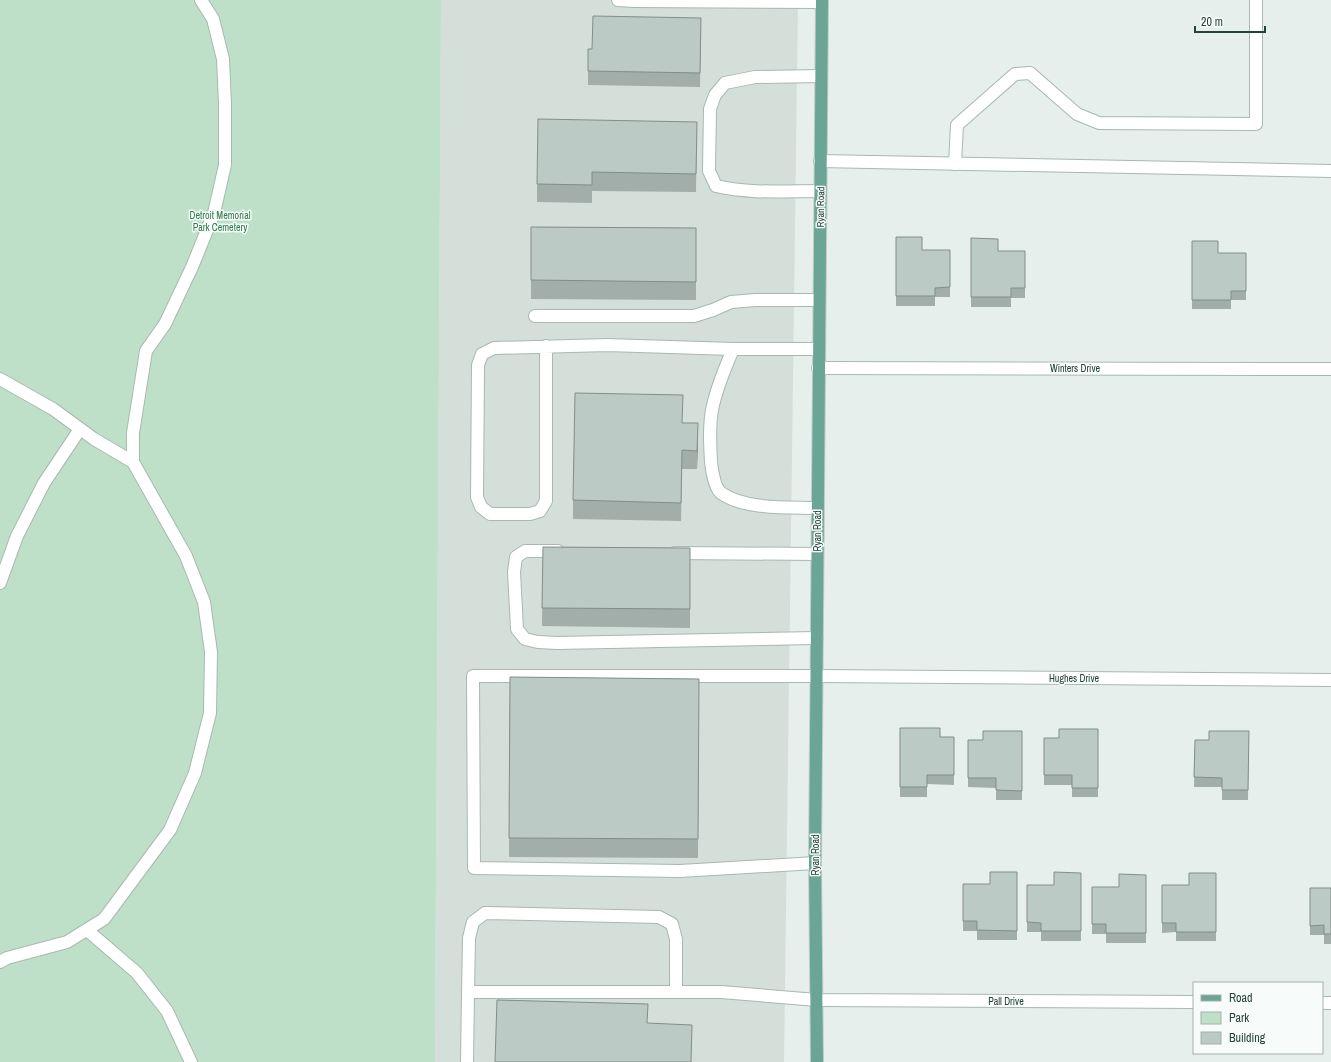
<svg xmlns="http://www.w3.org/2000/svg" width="1331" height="1062" font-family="'Archivo Narrow',sans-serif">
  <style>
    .built { fill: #d4dfda }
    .green { fill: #bfe0c8 }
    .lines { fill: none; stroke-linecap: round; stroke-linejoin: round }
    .minor-casing { stroke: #a8b8b2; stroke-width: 14 }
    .major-casing { stroke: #c2cac8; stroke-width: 14 }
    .minor { stroke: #fff; stroke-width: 12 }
    .major { stroke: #6aa596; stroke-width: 12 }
    .wall { fill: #a1aea9 }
    .shaded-wall { fill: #838d89 }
    .building { fill: #bbcac4; stroke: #838d89 }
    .labels { text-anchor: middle; stroke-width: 3; stroke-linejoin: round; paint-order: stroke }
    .street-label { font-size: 10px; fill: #24423a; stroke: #f7fbf9 }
    .park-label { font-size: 10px; fill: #2d7a4b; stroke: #f7fbf9 }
  </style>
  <rect width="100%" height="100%" fill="#e6efeb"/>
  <!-- built -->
  <path class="built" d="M441 0H798L784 1062H435Z"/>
  <!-- green -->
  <path class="green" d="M0 0H441L435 1062H0Z"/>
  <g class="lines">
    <!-- minor casing -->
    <g class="minor-casing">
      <g id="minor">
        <path d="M618 0 634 1 822 2"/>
        <path d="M820 161 1331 171"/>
        <path d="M955 164 957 125 1015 74 1030 73 1077 114 1099 123 1256 124V0"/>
        <path d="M820 191C785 191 750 194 716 186L709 171 710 109 715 95 725 83 755 77 821 76"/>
        <path d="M535 316H694L713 310 731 302 755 300H819"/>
        <path d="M546 346V501L540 511 530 514H490L481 507 477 497 478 365 482 354 494 348 607 345 733 349"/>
        <path d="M818 368 1331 369"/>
        <path d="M0 379 53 409 94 439 133 462 186 556 204 602 211 652 210 713 195 773 170 830 104 919 67 942 7 958 0 962"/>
        <path d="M133 462V433L146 351 165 324 192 267 214 213 225 165V104L223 59 213 19 201 0"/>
        <path d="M817 508C789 507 745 510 721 493 714 487 712 470 711 462 710 444 709 427 712 410 716 388 725 369 733 349H818"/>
        <path d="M558 551H525L516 557 514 572 517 629 525 639 538 642 557 643 817 638"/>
        <path d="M675 553 817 554"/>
        <path d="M0 583 17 536 44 483 80 429"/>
        <path d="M815 863 680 871 474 868 473 676H816L1331 680"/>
        <path d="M87 930 137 973 167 1011 191 1062"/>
        <path d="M468 992 469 938 473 922 485 913 659 917 672 924 676 939V991"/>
        <path d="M1322 1003H1331"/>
        <path d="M467 1062 468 992H721L817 1000 1194 1002"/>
      </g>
    </g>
    <!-- major casing -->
    <g class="major-casing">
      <path id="major" d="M817 1062 815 863 822 0"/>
    </g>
    <!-- minor -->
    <use href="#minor" class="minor"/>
    <!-- major -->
    <use href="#major" class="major"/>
  </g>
  <!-- wall -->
  <g class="wall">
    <path d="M701 18 700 87 588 85V49H592Z"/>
    <path d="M697 122 696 192 592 191V203L537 202V184Z"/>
    <path d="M531 227 696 228V300L531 299Z"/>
    <path d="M896 237 922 250H950V297H935V306H896Z"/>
    <path d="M971 238 998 251H1025V298H1011V307H971Z"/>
    <path d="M1192 241 1218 253H1246V300H1231V309H1192Z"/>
    <path d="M683 423 698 442 697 469H682L681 521 573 519V500Z"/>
    <path d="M543 547 690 548V628L542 626Z"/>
    <path d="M510 677 699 679 698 858 509 857Z"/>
    <path d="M900 728 940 737H954V785L927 784V797H900Z"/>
    <path d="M1098 729V797H1072V785H1044V738H1059Z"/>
    <path d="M1022 731V800H996V788L968 787V740H983Z"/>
    <path d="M1249 731 1248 800H1222V787H1194L1195 740H1209Z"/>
    <path d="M1017 872V940H977V931H963V884H990Z"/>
    <path d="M1081 873V941H1041V932H1027V885H1054Z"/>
    <path d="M1216 873V941H1176V932L1162 933V885H1189Z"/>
    <path d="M1146 875V943H1106V934H1092V887H1119Z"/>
    <path d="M1310 888H1331V944H1324V935H1310Z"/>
  </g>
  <!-- shaded-wall -->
  <path class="shaded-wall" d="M698 423V442L697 469V451Z"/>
  <!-- building -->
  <g class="building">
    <path d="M593 16 701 18 700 73 588 71V49H592Z"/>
    <path d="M538 119 697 122 696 174 592 172V185L537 184Z"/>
    <path d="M531 227 696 228V282L531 280Z"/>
    <path d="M896 237H922V250H950V287L935 288V296H896Z"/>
    <path d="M971 238 998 239V251H1025V288H1011V297H971Z"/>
    <path d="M1192 241H1218V253H1246V291H1231V300H1192Z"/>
    <path d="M575 393 683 395 682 423H698L697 451 682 450 681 503 573 500Z"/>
    <path d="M543 547 690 548V609L542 608Z"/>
    <path d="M510 677 699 679 698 839 509 838Z"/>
    <path d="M900 728H940V737H954V775H927V787H900Z"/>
    <path d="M1059 729H1098V788H1072V775H1044V738H1059Z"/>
    <path d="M983 731H1022V791L996 790V778H968V740H983Z"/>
    <path d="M1209 731H1249L1248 790H1222V778L1194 777 1195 740H1209Z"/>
    <path d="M990 872H1017V931L977 930V921H963V884H990Z"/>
    <path d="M1054 872 1081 873V931H1041V923L1027 922V885H1054Z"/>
    <path d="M1189 873H1216V932H1176V923H1162V885H1189Z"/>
    <path d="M1119 874 1146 875V933H1106V924H1092V887H1119Z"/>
    <path d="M1310 888H1331V934H1324V925L1310 926Z"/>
    <path d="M497 1000 648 1004 647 1023 692 1025 691 1062H495Z"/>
  </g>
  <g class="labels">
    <!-- street labels -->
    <g class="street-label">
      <text transform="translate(820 207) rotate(-89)" y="4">Ryan Road</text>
      <text x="1075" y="372">Winters Drive</text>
      <text transform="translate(817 531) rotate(-90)" y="4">Ryan Road</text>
      <text x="1074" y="682">Hughes Drive</text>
      <text transform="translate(815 855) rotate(-90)" y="4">Ryan Road</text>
      <text x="1006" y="1005">Pall Drive</text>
    </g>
    <!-- park labels -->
    <g class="park-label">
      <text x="220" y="219">Detroit Memorial<tspan x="220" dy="12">Park Cemetery</tspan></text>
    </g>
  </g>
  <!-- legend -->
  <rect x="1193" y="982" width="130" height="72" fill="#f7fbf9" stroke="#a3b1ad"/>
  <rect x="1201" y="995" width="20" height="6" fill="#6aa596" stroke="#a3b1ad"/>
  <text x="1229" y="1002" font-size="12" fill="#24423a">Road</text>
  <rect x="1201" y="1012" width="20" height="12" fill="#bfe0c8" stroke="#a3b1ad"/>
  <text x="1229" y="1022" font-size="12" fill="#24423a">Park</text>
  <rect x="1201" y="1032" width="20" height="12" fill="#bbcac4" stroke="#a3b1ad"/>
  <text x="1229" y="1042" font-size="12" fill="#24423a">Building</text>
  <!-- scale -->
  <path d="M1195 26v6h70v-6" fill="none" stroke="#24423a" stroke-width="2"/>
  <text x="1201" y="26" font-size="12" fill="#24423a" stroke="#f7fbf9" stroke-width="3" paint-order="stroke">20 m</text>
</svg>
